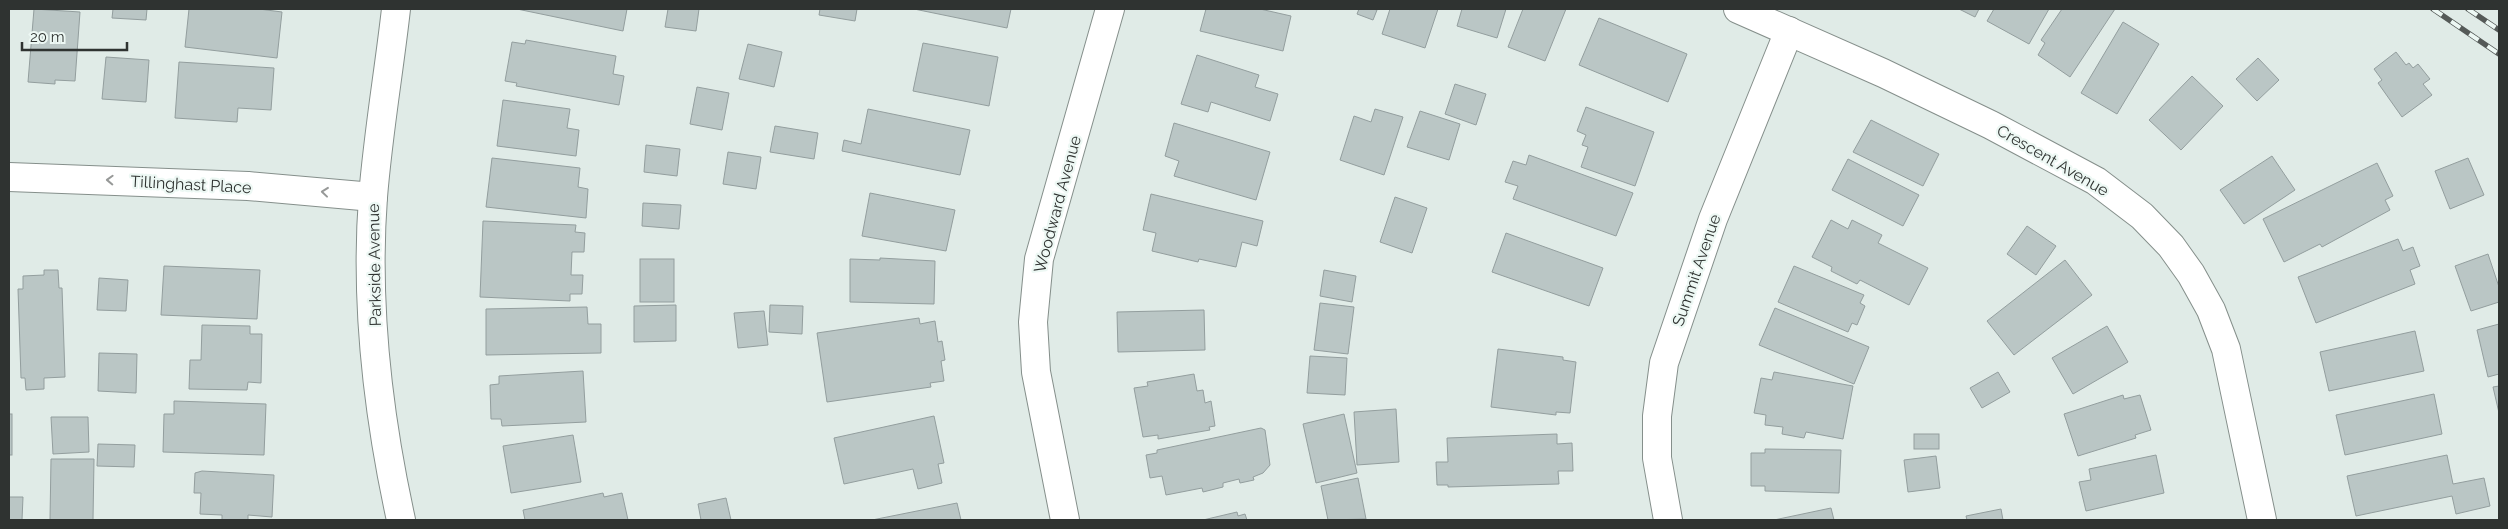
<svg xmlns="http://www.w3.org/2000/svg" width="2508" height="529" font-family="Raleway,sans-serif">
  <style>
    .building { fill: #bac6c5; stroke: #939e9e }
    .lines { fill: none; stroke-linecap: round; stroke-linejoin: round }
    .minor-casing { stroke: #858f8b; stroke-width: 30 }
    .minor { stroke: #fff; stroke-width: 28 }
    .rail-casing { stroke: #555a58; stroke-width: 5.5 }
    .rail { stroke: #edf8f4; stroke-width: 4; stroke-dasharray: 11; stroke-linecap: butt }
    .oneway { stroke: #979998 }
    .labels { text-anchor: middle; stroke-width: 4.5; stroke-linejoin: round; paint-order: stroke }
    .street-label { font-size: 16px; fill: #2f3331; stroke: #edf8f4 }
  </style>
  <rect width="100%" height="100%" fill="#e0ebe7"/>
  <!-- building -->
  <g class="building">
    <path d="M34 9 80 12 75 81 55 80V84L28 82Z"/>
    <path d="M113 9H147L146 20 112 18Z"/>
    <path d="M189 9H259L282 12 277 58 185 47Z"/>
    <path d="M517 9H627L623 31Z"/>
    <path d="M668 9H699L696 31 665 27Z"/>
    <path d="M820 9H857L855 21 819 15Z"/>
    <path d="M914 9H1011L1007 28Z"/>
    <path d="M1206 9H1260L1291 16 1283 51 1200 31Z"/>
    <path d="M1359 9H1373L1377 10 1373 20 1357 14Z"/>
    <path d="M1390 9H1438L1425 48 1382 34Z"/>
    <path d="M1462 9H1506L1497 38 1457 26Z"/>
    <path d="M1523 9H1566L1545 61 1508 47Z"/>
    <path d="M1959 9H1979L1975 17Z"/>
    <path d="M1994 9H2049L2029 44 1987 21Z"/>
    <path d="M2062 9H2115L2070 77 2038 55 2045 43 2041 40Z"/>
    <path d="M1599 18 1687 54 1668 102 1579 65Z"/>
    <path d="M2123 22 2159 44 2117 114 2081 93Z"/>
    <path d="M526 40 616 56 613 74 624 76 619 105 516 86 517 83 505 81 512 42 525 44Z"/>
    <path d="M923 43 998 57 989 106 913 91Z"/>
    <path d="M748 44 782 52 774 87 739 79Z"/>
    <path d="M2396 52 2406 65 2409 63 2413 68 2418 64 2430 79 2423 84 2432 95 2402 117 2378 83 2382 80 2374 69Z"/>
    <path d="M1197 55 1259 75 1255 87 1278 94 1270 121 1211 102 1208 112 1181 104Z"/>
    <path d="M106 57 149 60 146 102 102 99Z"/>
    <path d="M2258 58 2279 80 2257 101 2236 79Z"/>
    <path d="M179 62 274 68 271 110 238 108 237 122 175 118Z"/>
    <path d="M2192 76 2223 106 2181 150 2149 120Z"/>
    <path d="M1455 84 1486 94 1476 125 1445 114Z"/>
    <path d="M697 87 729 93 722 130 690 124Z"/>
    <path d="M503 100 570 109 567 128 579 130 576 156 497 146Z"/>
    <path d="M1586 107 1654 132 1635 186 1581 167 1588 147 1582 145 1586 135 1577 131Z"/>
    <path d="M868 109 970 130 960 175 842 151 844 140 861 144Z"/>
    <path d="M1375 109 1403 117 1384 175 1340 160 1354 116 1371 122Z"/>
    <path d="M1420 111 1460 124 1449 160 1407 147Z"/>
    <path d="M1871 120 1939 154 1923 186 1853 152Z"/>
    <path d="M1174 123 1270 152 1256 200 1174 176 1179 161 1165 156Z"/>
    <path d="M775 126 818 133 814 159 770 152Z"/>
    <path d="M646 145 680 149 677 176 644 172Z"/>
    <path d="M728 152 761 157 756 189 723 184Z"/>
    <path d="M1529 155 1633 193 1616 236 1513 199 1518 186 1505 182 1513 161 1526 165Z"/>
    <path d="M2272 156 2295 190 2244 224 2220 190Z"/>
    <path d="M492 158 580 168 578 187 588 189 586 218 486 207Z"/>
    <path d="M2468 158 2484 195 2450 209 2435 171Z"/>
    <path d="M1848 159 1919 195 1903 226 1832 190Z"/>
    <path d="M2377 163 2393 196 2385 200 2390 210 2322 247 2320 244 2284 262 2263 219Z"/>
    <path d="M870 193 955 210 946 251 862 236Z"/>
    <path d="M1151 194 1263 221 1257 246 1242 242 1236 267 1199 259 1198 262 1152 251 1156 233 1143 230Z"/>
    <path d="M1395 197 1427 208 1412 253 1380 242Z"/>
    <path d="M643 203 681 205 679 229 642 226Z"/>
    <path d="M1831 220 1848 229 1852 220 1882 235 1878 243 1928 268 1909 305 1860 280 1857 284 1831 271 1832 267 1812 257Z"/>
    <path d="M483 221 576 225 575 232 585 233 584 252H572L571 275H583L582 294H570V301L480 297Z"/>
    <path d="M2027 226 2056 246 2036 275 2007 254Z"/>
    <path d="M1506 233 1603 268 1589 306 1492 272Z"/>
    <path d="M2398 239 2403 251 2413 247 2420 266 2410 270 2415 284 2316 323 2298 277Z"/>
    <path d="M2488 254 2499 287V302L2471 311 2455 266Z"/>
    <path d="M880 258 935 261 934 304 850 302V259L880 260Z"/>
    <rect x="640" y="259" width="34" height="43"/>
    <path d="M2065 260 2092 295 2014 355 1987 321Z"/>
    <path d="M164 266 260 270 257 319 161 315Z"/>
    <path d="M1794 266 1864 295 1860 303 1865 306 1857 325 1852 323 1848 332 1778 302Z"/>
    <path d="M44 270H58L59 288H62L65 377 44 378V389L26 390 25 378H21L18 289H23V276L44 275Z"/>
    <path d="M1324 270 1356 276 1352 302 1320 296Z"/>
    <path d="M99 278 128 280 126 311 97 310Z"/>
    <path d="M1320 303 1354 307 1348 354 1314 350Z"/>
    <path d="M676 305V341L634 342V306Z"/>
    <path d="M770 305 803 306 802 334 769 332Z"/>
    <path d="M587 307 588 324H601V353L486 355V309Z"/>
    <path d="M1775 308 1869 347 1854 384 1759 345Z"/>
    <path d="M1204 310 1205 350 1118 352 1117 312Z"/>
    <path d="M764 311 768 345 738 348 734 313Z"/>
    <path d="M919 318 920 324 935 321 938 342 942 341 945 360 941 361 944 381 930 383 931 387 827 402 817 333Z"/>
    <path d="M2499 324V374L2488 377 2477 330Z"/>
    <path d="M202 325 250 326V334H262L261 383 248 382 247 390 189 389 190 360H201Z"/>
    <path d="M2107 326 2128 362 2073 394 2052 358Z"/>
    <path d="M2415 331 2424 371 2329 391 2320 352Z"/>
    <path d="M1498 349 1563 357V360L1576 362 1570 413 1556 412V415L1491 407Z"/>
    <path d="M99 353 137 354 136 393 98 391Z"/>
    <path d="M1310 356 1347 358 1345 395 1307 393Z"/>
    <path d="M583 371 586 422 502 426 501 419H491L490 385 499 384V376Z"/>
    <path d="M1774 372 1853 386 1843 439 1806 432 1804 438 1782 434 1783 427 1765 425 1766 415 1754 413 1761 378 1772 380Z"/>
    <path d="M1998 372 2010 392 1982 408 1970 388Z"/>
    <path d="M1194 374 1197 391 1203 390 1205 403 1211 401 1215 426 1209 427 1210 430 1158 439V435L1143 437 1134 388 1148 386 1147 382Z"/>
    <path d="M2499 386V413L2493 387Z"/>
    <path d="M2434 394 2442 434 2345 455 2336 415Z"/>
    <path d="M2123 395 2124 399 2140 395 2151 430 2135 435 2136 438 2078 456 2064 414Z"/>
    <path d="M174 401 266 404 264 455 163 452 164 414H174Z"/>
    <path d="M1396 409 1399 462 1357 465 1354 412Z"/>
    <rect x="9" y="414" width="3" height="41"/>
    <path d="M1344 414 1357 473 1316 483 1303 424Z"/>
    <path d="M934 416 944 463 938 464 942 483 918 489 913 469 844 484 834 438Z"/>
    <path d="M51 417H88L89 452 53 454Z"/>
    <path d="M1261 428 1265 430 1270 465 1263 473 1253 477 1254 480 1240 483 1239 479 1223 483V487L1203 492 1202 488 1166 495 1162 476 1150 478 1146 455 1157 453V450Z"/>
    <path d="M1557 434V444L1572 443 1573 471H1558L1559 484 1448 487V485H1437L1436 462H1448L1447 438Z"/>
    <rect x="1914" y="434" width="25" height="15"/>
    <path d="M573 435 581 482 511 493 503 446Z"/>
    <path d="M98 444 135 445 134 467 97 466Z"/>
    <path d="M1765 449 1841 450 1839 493 1765 491V486H1751V453H1765Z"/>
    <path d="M2156 455 2164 493 2086 511 2079 482 2091 480 2089 469Z"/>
    <path d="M2447 455 2453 484 2484 478 2490 506 2456 514 2452 496 2356 516 2347 476Z"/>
    <path d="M1936 456 1940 488 1908 492 1904 460Z"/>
    <path d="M51 459H94L93 520H50Z"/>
    <path d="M202 471 274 475 272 517 248 515V520H222V515L200 514 201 493H194L195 473Z"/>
    <path d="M1358 478 1366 519 1328 520 1321 486Z"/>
    <path d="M603 493 604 497 622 493 628 520H525L523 510Z"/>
    <path d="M9 497H23L22 520H9Z"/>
    <path d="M726 498 731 520H701L698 504Z"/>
    <path d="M957 503 961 520H872Z"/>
    <path d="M1831 508 1834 520H1774Z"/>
    <path d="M2001 509 2003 520H1967L1966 516Z"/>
    <path d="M1237 512 1238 516 1245 514 1247 520H1203Z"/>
  </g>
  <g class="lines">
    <!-- minor casing -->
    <g class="minor-casing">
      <g id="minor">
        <path d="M396 9C389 71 378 134 373 197 365 304 378 415 401 520"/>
        <path d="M1738 9 1883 73 1991 125 2096 181 2142 216 2171 246 2191 274 2211 310 2226 349 2262 520"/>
        <path d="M9 177 248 186 373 197"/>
        <path d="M1065 520 1036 372 1033 322 1039 259 1110 9"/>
        <path d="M1668 520 1657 458V416L1664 363 1713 219 1789 31"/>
      </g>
    </g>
    <!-- minor -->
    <use href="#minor" class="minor"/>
    <!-- rail casing -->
    <g class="rail-casing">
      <g id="rail">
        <path d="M2433 9 2499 54"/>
        <path d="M2468 9 2499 30"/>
      </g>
    </g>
    <!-- rail -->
    <use href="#rail" class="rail"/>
  </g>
  <!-- one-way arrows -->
  <defs><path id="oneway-chevron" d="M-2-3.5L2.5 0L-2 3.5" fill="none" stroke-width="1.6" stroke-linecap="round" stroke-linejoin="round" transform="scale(1.25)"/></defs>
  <g class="oneway">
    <use href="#oneway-chevron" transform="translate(110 180) rotate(-178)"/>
    <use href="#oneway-chevron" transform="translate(325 192) rotate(-174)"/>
  </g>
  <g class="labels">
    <!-- street labels -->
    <g class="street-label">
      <text transform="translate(2053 160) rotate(30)" y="6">Crescent Avenue</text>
      <text transform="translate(191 184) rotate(3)" y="6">Tillinghast Place</text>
      <text transform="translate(1057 204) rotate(-75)" y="6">Woodward Avenue</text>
      <text transform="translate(374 265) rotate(-91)" y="6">Parkside Avenue</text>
      <text transform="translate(1696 270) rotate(-71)" y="6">Summit Avenue</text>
    </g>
  </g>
  <!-- border -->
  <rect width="2508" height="529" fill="none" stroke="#2f3331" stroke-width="20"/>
  <!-- scale -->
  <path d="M22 42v8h105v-8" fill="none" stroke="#2f3331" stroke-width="2.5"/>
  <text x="30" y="42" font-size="15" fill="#2f3331" stroke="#edf8f4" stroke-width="4" paint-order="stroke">20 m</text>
</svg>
